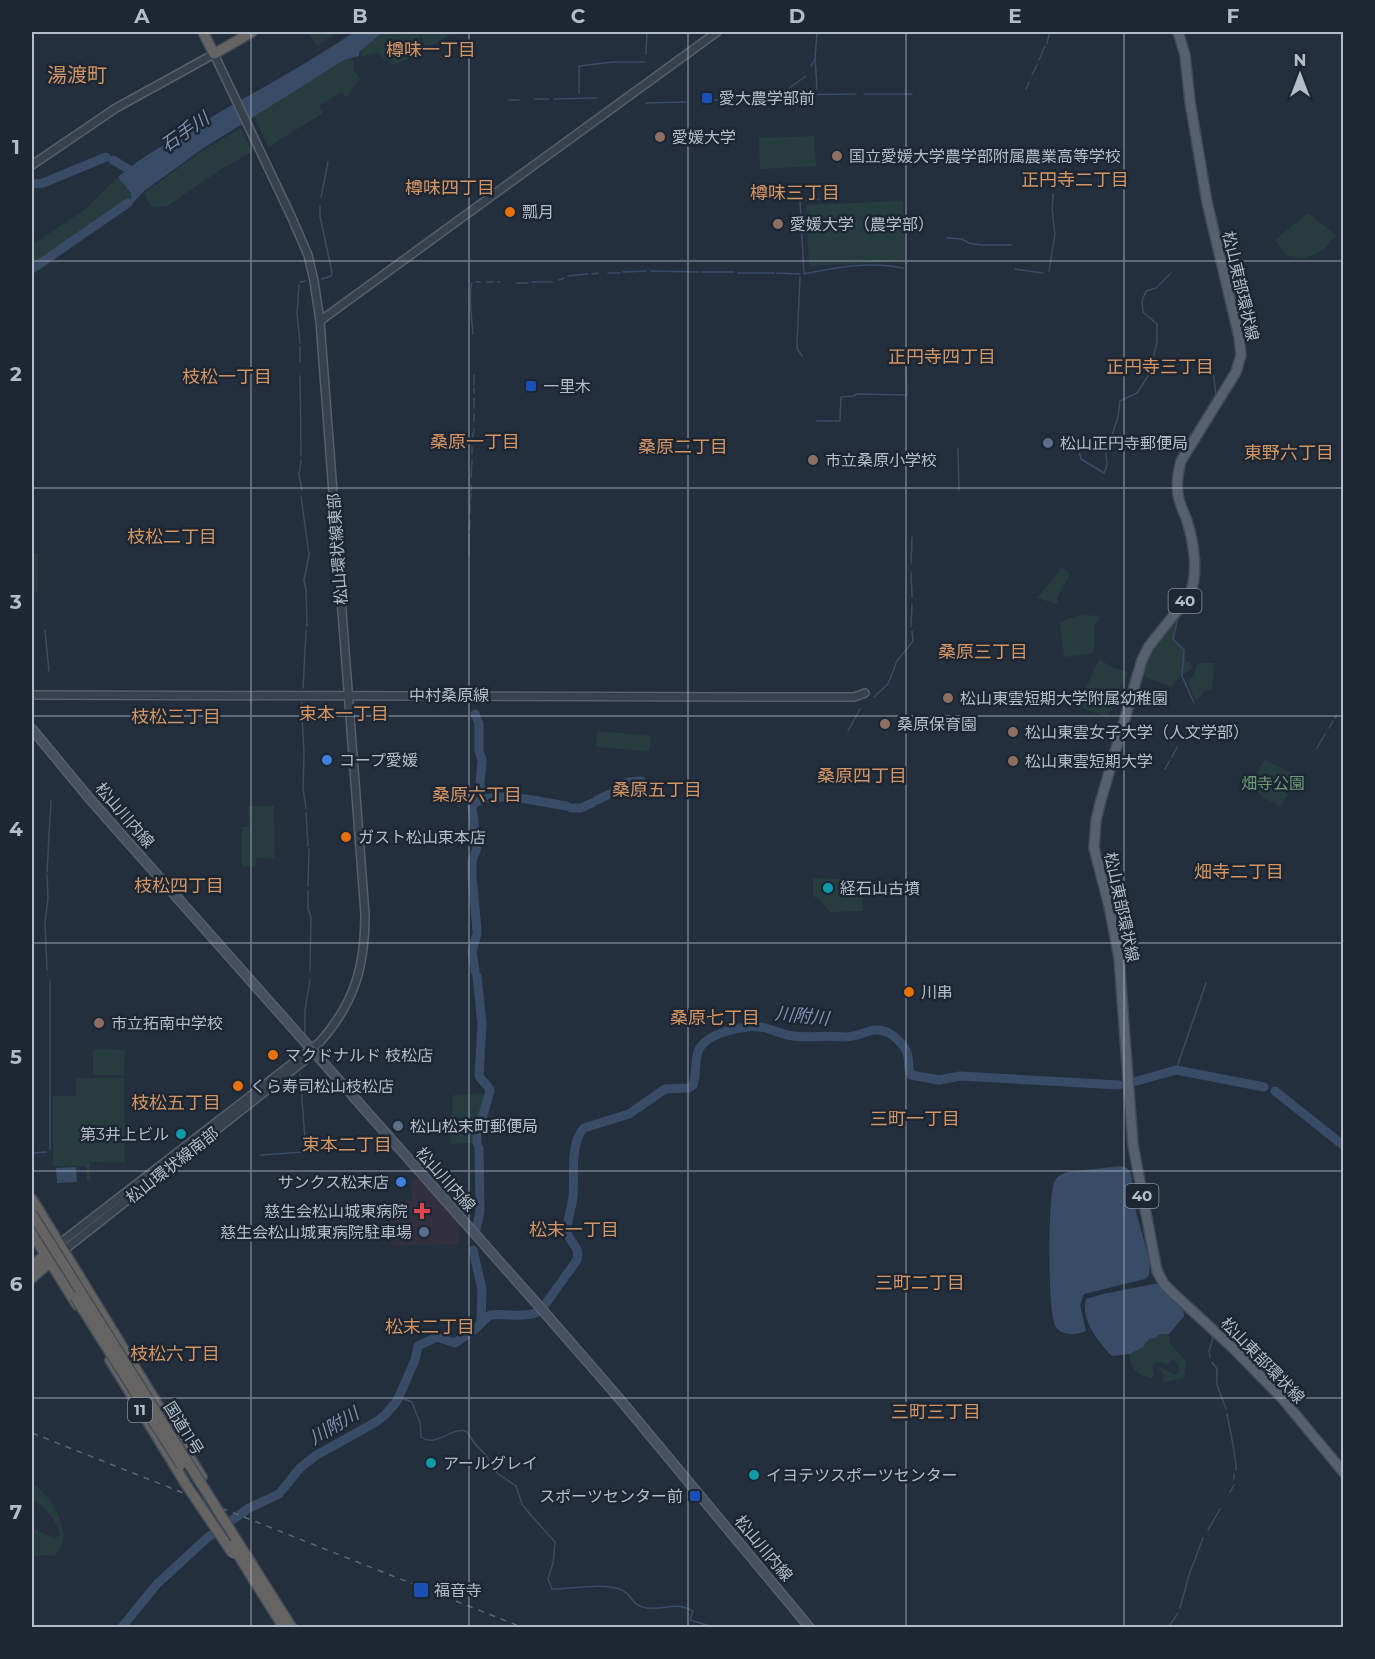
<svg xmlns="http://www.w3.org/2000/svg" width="1375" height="1659" font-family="Montserrat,'Noto Sans JP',sans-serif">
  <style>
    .medical { fill: #32303f }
    .green { fill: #263c3f }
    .water { fill: #394c67 }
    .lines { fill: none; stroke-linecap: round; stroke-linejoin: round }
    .stream { stroke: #394c67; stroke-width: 1.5 }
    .river { stroke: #394c67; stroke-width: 9 }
    .tertiary-casing { stroke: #565f6c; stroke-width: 10 }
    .secondary-casing { stroke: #565f6c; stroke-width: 11 }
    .primary-casing { stroke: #414a57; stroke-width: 12 }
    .trunk-casing { stroke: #434c59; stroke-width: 12 }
    .tertiary { stroke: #38414e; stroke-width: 7 }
    .secondary { stroke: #465061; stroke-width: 8 }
    .primary { stroke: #56606e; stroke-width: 9 }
    .trunk { stroke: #656462; stroke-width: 9 }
    .rail { stroke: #5a6575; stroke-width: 1.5; stroke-dasharray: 6 6; stroke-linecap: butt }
    .trunk-bridge-casing { stroke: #434c59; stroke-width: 12; stroke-linecap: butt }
    .trunk-bridge { stroke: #656462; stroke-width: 9 }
    .grid { fill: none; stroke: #b4bcc9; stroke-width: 1.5; stroke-opacity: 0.55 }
    .transit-dot { fill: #1a4fb4; stroke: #1d2633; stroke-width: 2 }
    .education-dot { fill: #8d6e63; stroke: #1d2633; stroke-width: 2 }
    .food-dot { fill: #e8710a; stroke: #1d2633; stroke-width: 2 }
    .service-dot { fill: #5c6f8a; stroke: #1d2633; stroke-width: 2 }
    .shop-dot { fill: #3f7fe0; stroke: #1d2633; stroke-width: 2 }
    .culture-dot { fill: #0f9aa8; stroke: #1d2633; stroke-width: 2 }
    .health-dot { fill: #e0444e; stroke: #1d2633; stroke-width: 2 }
    .labels { text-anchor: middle; stroke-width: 5; stroke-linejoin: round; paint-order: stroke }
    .shield { fill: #1d2633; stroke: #878f9c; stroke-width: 1.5 }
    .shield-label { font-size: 15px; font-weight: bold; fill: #b4bcc9 }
    .poi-label { font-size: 16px; fill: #b4bcc9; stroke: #1d2633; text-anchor: start }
    .street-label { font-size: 16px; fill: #b4bcc9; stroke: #1d2633 }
    .park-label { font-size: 16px; fill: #6b9a76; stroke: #1d2633 }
    .neighbourhood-label { font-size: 18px; fill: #d59563; stroke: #1d2633 }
    .water-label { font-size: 18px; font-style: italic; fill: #7c92b1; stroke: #1d2633 }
    .quarter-label { font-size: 20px; fill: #d59563; stroke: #1d2633 }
    .neatline { fill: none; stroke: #b4bcc9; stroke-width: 2 }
    .grid-label { font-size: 20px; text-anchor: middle; font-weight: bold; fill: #b4bcc9 }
  </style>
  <rect width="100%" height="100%" fill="#242f3e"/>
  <!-- medical -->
  <path class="medical" d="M418 1177 461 1225 456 1230 460 1235 458 1244 391 1246V1214L395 1213V1208H402V1201L412 1200 411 1183Z"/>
  <!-- green -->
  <g class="green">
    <path d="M308 32H346L343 33 337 32 317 46Z"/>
    <path d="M373 32H420V48L413 57 394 65 384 59 378 52 366 56H362L358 41Z"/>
    <path d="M421 32H454L425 50Z"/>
    <path d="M347 53 354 62V70L360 79 347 97 341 92 319 106 323 113 268 147 253 113Z"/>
    <path d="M241 128 252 152 223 168 167 206 151 207 144 193 203 150Z"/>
    <path d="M814 136 816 166 760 169 759 138Z"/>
    <path d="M118 177 131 193V198L119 209 131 205 44 267 32 274V245L86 209Z"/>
    <path d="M903 201 906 261 809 266 806 205Z"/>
    <path d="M1308 213 1336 235 1323 250 1305 259 1287 256 1275 240Z"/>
    <path d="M32 553H38L37 592H32Z"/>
    <path d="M1062 568 1070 574 1057 598V604L1037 598Z"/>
    <path d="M1082 614 1100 617 1095 624 1094 653 1064 657 1060 622Z"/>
    <path d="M1177 618 1173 641 1184 650 1186 661 1191 664 1192 667 1190 670 1180 676 1171 687 1141 675 1155 645Z"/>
    <path d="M1099 659 1111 667 1128 672 1107 718 1078 706Z"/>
    <path d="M1199 663H1214L1212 689 1204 691 1199 699 1196 700 1194 698 1188 681 1194 675 1196 666Z"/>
    <path d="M597 731 651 736 649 751 596 747Z"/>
    <path d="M1265 760 1298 776 1280 807 1263 797 1248 784Z"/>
    <path d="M248 806H274L275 859 256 858 255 867 242 866V827H249Z"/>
    <path d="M813 878 841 879 843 884 844 895H862L863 911 830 912 821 901 813 896Z"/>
    <path d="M93 1049 125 1050 124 1075H93Z"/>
    <path d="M76 1078H124L125 1163 90 1162V1181H87L86 1166H53V1096H76Z"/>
    <path d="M483 1093C489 1106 477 1129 473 1143L450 1144 453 1096 454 1095Z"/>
    <path d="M1159 1334H1169L1171 1345 1186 1361 1184 1378 1165 1382 1162 1380 1164 1375 1159 1369 1160 1367 1175 1375 1179 1372 1178 1364 1174 1360H1171L1169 1364C1161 1364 1158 1358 1152 1367L1154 1375 1152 1378C1139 1376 1129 1369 1130 1354L1143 1347 1149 1339 1156 1338Z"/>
    <path d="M32 1483C52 1496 77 1537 54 1556L42 1555 32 1558V1528L55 1539 60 1535C57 1519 46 1510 35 1500L32 1501Z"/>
  </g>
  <!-- water -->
  <g class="water">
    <path d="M354 32H383L359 52V56L344 60 202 149 143 192 131 205 118 210 131 198V193L118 177C143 155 174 139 203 122 254 92 306 65 354 32Z"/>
    <path d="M1121 1166 1127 1168 1131 1174 1136 1212 1150 1262 1149 1275 1145 1279 1084 1294 1080 1305 1086 1331C1076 1335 1062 1336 1056 1327 1047 1315 1048 1198 1054 1183 1057 1176 1061 1174 1068 1172Z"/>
    <path d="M76 1167 77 1182 57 1183 56 1168Z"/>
    <path d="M1159 1283 1183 1308 1184 1316 1169 1334H1159L1156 1338 1149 1339 1143 1347 1130 1354 1112 1356C1099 1343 1080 1319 1086 1299L1103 1294Z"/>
  </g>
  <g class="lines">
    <!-- stream -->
    <g class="stream">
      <path d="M1047 43 1049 35"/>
      <path d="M646 54 647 32"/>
      <path d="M1039 60 1045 46"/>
      <path d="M811 66 815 59"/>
      <path d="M1032 75 1037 65"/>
      <path d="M789 88 806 76"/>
      <path d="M817 89 815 58 817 32"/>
      <path d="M1026 89 1029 82"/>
      <path d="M579 93V66L613 62H644"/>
      <path d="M864 94H912"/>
      <path d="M535 99H549"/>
      <path d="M554 99 596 98"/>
      <path d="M509 100H519"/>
      <path d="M703 101 785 95 855 94"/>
      <path d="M646 103 686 102"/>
      <path d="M321 197 328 162"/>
      <path d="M819 199 800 200 804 274C837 267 869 261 903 268"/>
      <path d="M320 206V216L332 273 331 276 322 279"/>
      <path d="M947 238 962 239 969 243 980 245H1011"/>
      <path d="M1015 269 1043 273"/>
      <path d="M651 271 699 272"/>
      <path d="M1049 271 1055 234 1052 209 1053 194"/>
      <path d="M623 272 646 271"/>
      <path d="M702 272H734"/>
      <path d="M608 273H620"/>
      <path d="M738 273H774"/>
      <path d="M777 273 800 274"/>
      <path d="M592 274 598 273"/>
      <path d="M568 276 588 274"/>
      <path d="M800 277 797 343V348L802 356"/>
      <path d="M559 280 564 278"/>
      <path d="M300 282 306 281"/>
      <path d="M476 282H480"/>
      <path d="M487 282H493"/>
      <path d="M498 282H500"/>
      <path d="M532 282H552"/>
      <path d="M472 283C468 291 472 323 473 334"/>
      <path d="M517 283H528"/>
      <path d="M299 285 297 314 300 343"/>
      <path d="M300 347V362"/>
      <path d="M1210 368 1214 378 1216 396"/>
      <path d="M474 375V385"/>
      <path d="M300 376 301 456"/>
      <path d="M474 388V393"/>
      <path d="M474 408V398"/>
      <path d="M474 421V414"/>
      <path d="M817 421H840L841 397 854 396 856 394 907 395 905 352"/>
      <path d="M472 440 474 429"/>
      <path d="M958 448 959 490"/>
      <path d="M1074 450 1079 451 1081 459 1104 473 1107 465 1106 453 1118 417 1120 401 1137 393 1148 376 1157 343V324L1143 312 1142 301 1146 291 1156 288 1171 273"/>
      <path d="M472 454V447"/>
      <path d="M301 460 299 475 302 490"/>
      <path d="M471 477 472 460"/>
      <path d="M471 491V485"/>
      <path d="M301 496 309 555 304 580 306 590 307 626"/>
      <path d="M470 501 471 494"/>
      <path d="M470 513V504"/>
      <path d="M469 530 470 520"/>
      <path d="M469 556V534"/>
      <path d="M911 563 912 537"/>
      <path d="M911 572 912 597"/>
      <path d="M1178 617 1173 639 1184 650 1182 676 1194 703"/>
      <path d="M911 627 912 605"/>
      <path d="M45 630 49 671"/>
      <path d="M303 688 306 631"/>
      <path d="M874 697 888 684 897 661 913 641 912 631"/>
      <path d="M302 703V712"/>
      <path d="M302 716 304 753 303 788 306 808"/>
      <path d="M1335 718 1337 715"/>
      <path d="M1329 728 1333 721"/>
      <path d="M848 731 860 709"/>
      <path d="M1317 748 1325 734"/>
      <path d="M1172 757 1177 747"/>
      <path d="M1165 769 1170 760"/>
      <path d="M306 813 308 846"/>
      <path d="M47 872 51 800"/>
      <path d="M308 886 309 849"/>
      <path d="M308 891V909L311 917 310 971"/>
      <path d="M47 970 45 922 48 899 47 875"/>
      <path d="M305 1036V1010L310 980"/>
      <path d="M1176 1070 1206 983"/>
      <path d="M300 1074 306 1152"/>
      <path d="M50 1149V981"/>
      <path d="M32 1153 46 1152"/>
      <path d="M261 1155 304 1152"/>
      <path d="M1160 1262 1164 1274"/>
      <path d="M1210 1357 1209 1351 1213 1338"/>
      <path d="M1212 1362 1217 1369V1385L1226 1409"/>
      <path d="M399 1397 412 1402 420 1423 421 1437C437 1448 450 1427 466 1431L476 1445 485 1454 497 1473 516 1486 522 1504 529 1513 555 1542 553 1563 548 1579 552 1589C572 1589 605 1582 622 1590 633 1595 631 1606 647 1608 666 1610 675 1601 693 1611L690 1620 717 1628"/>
      <path d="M1227 1414C1230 1430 1236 1455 1236 1470"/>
      <path d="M1234 1474V1479"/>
      <path d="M1230 1492 1234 1485"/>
      <path d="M1208 1530 1220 1509"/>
      <path d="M1180 1608 1189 1575 1203 1538"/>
      <path d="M1170 1625 1178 1613"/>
    </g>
    <!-- river -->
    <g class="river">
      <path d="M113 160 128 169"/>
      <path d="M32 184 43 183 106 157"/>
      <path d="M32 269 128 203"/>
      <path d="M475 714 479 724V751L482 760 480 784 482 797"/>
      <path d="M622 786 628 782 641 781"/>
      <path d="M597 800 614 792"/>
      <path d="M473 804C495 789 541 802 566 806"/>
      <path d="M472 807 477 848 472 861V876L477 930"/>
      <path d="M571 808H581L592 803"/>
      <path d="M475 971 472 951 477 934"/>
      <path d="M477 976 482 1024 479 1075C481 1082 489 1084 490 1091L477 1135V1143"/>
      <path d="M1137 1081 1176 1070 1264 1087"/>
      <path d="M1275 1091 1344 1146"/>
      <path d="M476 1229 480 1212 479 1148"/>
      <path d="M473 1250 482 1289 481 1321"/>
      <path d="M544 1306 577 1260C581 1244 567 1243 567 1230 567 1219 572 1208 573 1197 575 1177 569 1144 584 1128L629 1114 665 1089 689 1088 693 1085C698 1072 692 1052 705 1042 715 1033 735 1028 748 1027 764 1024 778 1034 793 1036 810 1038 827 1035 844 1037 860 1038 872 1024 889 1033 895 1036 905 1046 907 1053 910 1061 907 1068 911 1075L939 1080 960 1076 1119 1085"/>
      <path d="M121 1628 157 1584 207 1538 249 1508 279 1494 300 1468 315 1456 376 1422 386 1414 397 1401 415 1360 418 1346 437 1337 455 1343 475 1329 490 1315C506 1313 520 1318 536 1313"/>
    </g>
    <!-- tertiary casing -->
    <g class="tertiary-casing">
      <g id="tertiary">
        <path d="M32 165 116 108 214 54 291 216 308 255 314 281 320 321 365 914C365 966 355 1002 320 1042L59 1244"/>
        <path d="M320 321 717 32"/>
        <path d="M32 695 748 697H854L865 693"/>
        <path d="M63 1251 305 1060 309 1053"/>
      </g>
    </g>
    <!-- secondary casing -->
    <g class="secondary-casing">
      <path id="secondary" d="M32 729 89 798 545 1313 618 1397 810 1628"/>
    </g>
    <!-- primary casing -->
    <g class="primary-casing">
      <path id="primary" d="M1178 32 1185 55 1190 102 1207 202 1239 337 1241 355 1236 372 1181 461C1178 472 1176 482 1178 494 1179 503 1184 512 1187 521 1194 543 1199 575 1189 596L1149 646 1142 660 1101 800 1096 820 1094 848 1109 906 1119 958 1133 1145 1157 1271 1164 1284 1174 1294 1234 1349 1281 1397 1344 1473"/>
    </g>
    <!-- trunk casing -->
    <g class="trunk-casing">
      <g id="trunk">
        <path d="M203 32 214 54 252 32"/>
        <path d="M32 1199 202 1477"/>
        <path d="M32 1233 77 1305"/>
        <path d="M32 1266 48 1252"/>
        <path d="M32 1278 54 1259"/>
        <path d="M110 1360 187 1486"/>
        <path d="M251 1563 292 1628"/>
        <path d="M245 1566 284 1628"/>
      </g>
    </g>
    <!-- tertiary -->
    <use href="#tertiary" class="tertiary"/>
    <!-- secondary -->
    <use href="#secondary" class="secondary"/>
    <!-- primary -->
    <use href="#primary" class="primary"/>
    <!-- trunk -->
    <use href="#trunk" class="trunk"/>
    <!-- rail -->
    <path class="rail" d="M32 1433 524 1628"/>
    <!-- trunk-bridge casing -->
    <g class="trunk-bridge-casing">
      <g id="trunk-bridge">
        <path d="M32 1214 251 1563"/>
        <path d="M75 1297 181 1465"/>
        <path d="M187 1486 233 1554"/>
        <path d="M232 1545 245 1566"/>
      </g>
    </g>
    <!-- trunk-bridge -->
    <use href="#trunk-bridge" class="trunk-bridge"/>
  </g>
  <!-- grid -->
  <path class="grid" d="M251 32V1628M469 32V1628M688 32V1628M906 32V1628M1124 32V1628M32 261H1344M32 488H1344M32 716H1344M32 943H1344M32 1171H1344M32 1398H1344"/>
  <!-- markers -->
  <g class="transit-dot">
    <rect x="701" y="92" width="12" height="12" rx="3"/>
    <rect x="525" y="380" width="12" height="12" rx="3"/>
    <rect x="689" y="1490" width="12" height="12" rx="3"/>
    <rect x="413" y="1582" width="16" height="16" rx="3"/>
  </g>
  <g class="education-dot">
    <circle cx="660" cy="137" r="6"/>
    <circle cx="837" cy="156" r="6"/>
    <circle cx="778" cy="224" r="6"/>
    <circle cx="813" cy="460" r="6"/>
    <circle cx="948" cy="698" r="6"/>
    <circle cx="885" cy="724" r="6"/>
    <circle cx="1013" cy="732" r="6"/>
    <circle cx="1013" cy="761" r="6"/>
    <circle cx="99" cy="1023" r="6"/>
  </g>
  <g class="food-dot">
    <circle cx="510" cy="212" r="6"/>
    <circle cx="346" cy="837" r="6"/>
    <circle cx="909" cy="992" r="6"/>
    <circle cx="273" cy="1055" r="6"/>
    <circle cx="238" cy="1086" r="6"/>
  </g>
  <g class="service-dot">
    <circle cx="1048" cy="443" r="6"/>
    <circle cx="398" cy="1126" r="6"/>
    <circle cx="424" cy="1232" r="6"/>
  </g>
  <g class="shop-dot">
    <circle cx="327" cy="760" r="6"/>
    <circle cx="401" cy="1182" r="6"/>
  </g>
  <g class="culture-dot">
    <circle cx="828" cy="888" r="6"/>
    <circle cx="181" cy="1134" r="6"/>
    <circle cx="431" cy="1463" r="6"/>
    <circle cx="754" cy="1475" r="6"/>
  </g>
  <path class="health-dot" d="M419 1202h6v6h6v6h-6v6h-6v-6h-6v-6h6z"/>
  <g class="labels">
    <!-- shield labels -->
    <g class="shield">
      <rect x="1168.5" y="589" width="33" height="24" rx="4.5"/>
      <rect x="1125.5" y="1184" width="33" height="24" rx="4.5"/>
      <rect x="128" y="1398" width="24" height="24" rx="4.5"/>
    </g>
    <g class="shield-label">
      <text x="1185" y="606">40</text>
      <text x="1142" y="1201">40</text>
      <text x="140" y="1415">11</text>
    </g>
    <!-- poi labels -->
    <g class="poi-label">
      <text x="719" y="104">愛大農学部前</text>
      <text x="672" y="143">愛媛大学</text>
      <text x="849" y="162">国立愛媛大学農学部附属農業高等学校</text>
      <text x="522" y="218">瓢月</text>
      <text x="790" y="230">愛媛大学（農学部）</text>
      <text x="543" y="392">一里木</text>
      <text x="1060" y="449">松山正円寺郵便局</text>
      <text x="825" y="466">市立桑原小学校</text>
      <text x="960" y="704">松山東雲短期大学附属幼稚園</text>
      <text x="897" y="730">桑原保育園</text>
      <text x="1025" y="738">松山東雲女子大学（人文学部）</text>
      <text x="339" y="766">コープ愛媛</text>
      <text x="1025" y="767">松山東雲短期大学</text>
      <text x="358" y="843">ガスト松山束本店</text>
      <text x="840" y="894">経石山古墳</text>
      <text x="921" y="998">川串</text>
      <text x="111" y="1029">市立拓南中学校</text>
      <text x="285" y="1061">マクドナルド 枝松店</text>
      <text x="250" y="1092">くら寿司松山枝松店</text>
      <text x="410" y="1132">松山松末町郵便局</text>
      <text x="169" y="1140" text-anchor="end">第3井上ビル</text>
      <text x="389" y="1188" text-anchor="end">サンクス松末店</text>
      <text x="408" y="1217" text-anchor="end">慈生会松山城東病院</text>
      <text x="412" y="1238" text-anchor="end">慈生会松山城東病院駐車場</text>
      <text x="443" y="1469">アールグレイ</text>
      <text x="766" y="1481">イヨテツスポーツセンター</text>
      <text x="683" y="1502" text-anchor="end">スポーツセンター前</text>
      <text x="434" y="1596">福音寺</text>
    </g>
    <!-- street labels -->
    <g class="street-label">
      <text transform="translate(1241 286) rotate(77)" y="6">松山東部環状線</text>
      <text transform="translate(337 549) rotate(-94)" y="6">松山環状線東部</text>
      <text x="449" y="701">中村桑原線</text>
      <text transform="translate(125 815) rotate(49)" y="6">松山川内線</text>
      <text transform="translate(1122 907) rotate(78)" y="6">松山東部環状線</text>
      <text transform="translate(172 1165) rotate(-38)" y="6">松山環状線南部</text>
      <text transform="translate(446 1179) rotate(48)" y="6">松山川内線</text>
      <text transform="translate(1263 1360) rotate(46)" y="6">松山東部環状線</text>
      <text transform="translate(184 1428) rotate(58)" y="6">国道11号</text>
      <text transform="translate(764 1548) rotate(50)" y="6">松山川内線</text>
    </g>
    <!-- park labels -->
    <g class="park-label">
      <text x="1273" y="789">畑寺公園</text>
    </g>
    <!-- neighbourhood labels -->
    <g class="neighbourhood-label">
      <text x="431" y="56">樽味一丁目</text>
      <text x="1075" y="186">正円寺二丁目</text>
      <text x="450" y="194">樽味四丁目</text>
      <text x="795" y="199">樽味三丁目</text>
      <text x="942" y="363">正円寺四丁目</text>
      <text x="1160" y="373">正円寺三丁目</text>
      <text x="227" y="383">枝松一丁目</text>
      <text x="475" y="448">桑原一丁目</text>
      <text x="683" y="453">桑原二丁目</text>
      <text x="1289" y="459">東野六丁目</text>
      <text x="172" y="543">枝松二丁目</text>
      <text x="983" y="658">桑原三丁目</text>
      <text x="344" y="720">束本一丁目</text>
      <text x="176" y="723">枝松三丁目</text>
      <text x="862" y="782">桑原四丁目</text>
      <text x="657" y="796">桑原五丁目</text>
      <text x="477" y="801">桑原六丁目</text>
      <text x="1239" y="878">畑寺二丁目</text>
      <text x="179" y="892">枝松四丁目</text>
      <text x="715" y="1024">桑原七丁目</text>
      <text x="176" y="1109">枝松五丁目</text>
      <text x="915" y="1125">三町一丁目</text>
      <text x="347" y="1151">束本二丁目</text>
      <text x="574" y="1236">松末一丁目</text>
      <text x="920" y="1289">三町二丁目</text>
      <text x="430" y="1333">松末二丁目</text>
      <text x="175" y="1360">枝松六丁目</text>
      <text x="936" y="1418">三町三丁目</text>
    </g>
    <!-- water labels -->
    <g class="water-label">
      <text transform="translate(185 132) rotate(-35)" y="6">石手川</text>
      <text transform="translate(802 1016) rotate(6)" y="6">川附川</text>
      <text transform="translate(334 1426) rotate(-31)" y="6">川附川</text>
    </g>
    <!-- quarter labels -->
    <g class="quarter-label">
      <text x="77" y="82">湯渡町</text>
    </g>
  </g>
  <!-- border -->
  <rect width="1375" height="1659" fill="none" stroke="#1d2633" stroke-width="66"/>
  <!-- north arrow -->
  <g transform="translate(1300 75)" stroke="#1d2633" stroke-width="4.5" paint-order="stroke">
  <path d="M0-4.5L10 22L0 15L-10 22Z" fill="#b4bcc9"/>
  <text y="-9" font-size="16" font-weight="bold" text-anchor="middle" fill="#b4bcc9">N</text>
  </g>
  <rect x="33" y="33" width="1309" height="1593" class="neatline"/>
  <g class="grid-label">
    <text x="142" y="23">A</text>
    <text x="360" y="23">B</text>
    <text x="578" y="23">C</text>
    <text x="797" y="23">D</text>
    <text x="1015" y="23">E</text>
    <text x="1233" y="23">F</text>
    <text x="16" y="154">1</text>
    <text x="16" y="381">2</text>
    <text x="16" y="609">3</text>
    <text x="16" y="836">4</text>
    <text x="16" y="1064">5</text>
    <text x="16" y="1291">6</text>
    <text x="16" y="1519">7</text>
  </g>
</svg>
